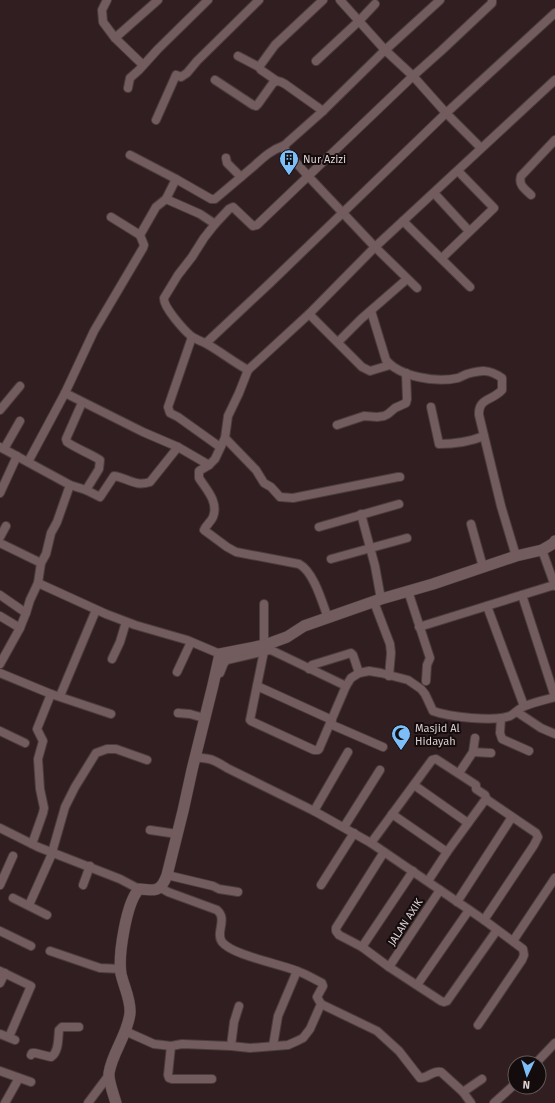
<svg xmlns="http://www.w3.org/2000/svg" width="555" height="1103" font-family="'Fira Sans',sans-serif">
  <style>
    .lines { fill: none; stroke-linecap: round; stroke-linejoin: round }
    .street-casing { stroke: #4b3c3e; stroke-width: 10 }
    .secondary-casing { stroke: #4b3c3e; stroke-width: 12 }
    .street { stroke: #725c5d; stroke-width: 8 }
    .secondary { stroke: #725c5d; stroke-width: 11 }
    .labels { text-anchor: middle; stroke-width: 4; stroke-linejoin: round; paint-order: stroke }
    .poi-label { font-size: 11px; fill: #ddd0d1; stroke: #130b0c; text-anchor: start }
    .street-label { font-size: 11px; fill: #ddd0d1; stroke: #130b0c }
  </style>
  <rect width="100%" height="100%" fill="#311e20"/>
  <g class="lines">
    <!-- street casing -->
    <g class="street-casing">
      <g id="street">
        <path d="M107 0 102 10 103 22 115 38 143 65"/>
        <path d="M340 0 385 50 413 76 446 113 481 148"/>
        <path d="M115 38 158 0"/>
        <path d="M238 56 259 67"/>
        <path d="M316 61 359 21 375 4"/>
        <path d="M215 80 253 105 256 106 258 104 273 83C277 80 280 81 285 84L323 111"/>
        <path d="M277 81 261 70 259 67 275 45 323 0"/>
        <path d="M128 88 130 78 139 70 158 49 208 0"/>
        <path d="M156 120 176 75 181 77 187 73 197 61 259 0"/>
        <path d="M130 155 176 179 211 199H215C228 188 241 177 254 166 265 156 270 151 285 145"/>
        <path d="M226 158 227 163 241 177"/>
        <path d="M434 193 469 231"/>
        <path d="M531 195C525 189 518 185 521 176L555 140"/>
        <path d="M166 199 200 214 215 224 229 209 233 207 253 226 257 225 413 76 441 51 492 3V0"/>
        <path d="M111 217 140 235"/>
        <path d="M403 221 470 287"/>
        <path d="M215 224 204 238 192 257 178 275 164 298C163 307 184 330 191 336 195 339 201 341 205 343 220 351 233 362 248 370L309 314 375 247 555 80"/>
        <path d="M442 258 494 208 458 171"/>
        <path d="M417 288 375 247 308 176 284 149 285 145 288 142 323 111 382 53 440 0"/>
        <path d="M371 311 386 360C400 377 437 383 458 378 461 377 464 375 467 374 482 370 489 369 502 378V390C492 401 478 398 479 415L501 506 516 556"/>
        <path d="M309 314 362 367 370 371 390 365"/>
        <path d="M192 337 168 407 170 413 178 417 220 447"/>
        <path d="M338 342 361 319 407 279"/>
        <path d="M206 343 270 283 444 115 555 13"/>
        <path d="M248 370 239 393 228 416 225 438 215 459 209 465 199 471V478C206 489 219 502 213 517 211 522 206 525 204 530L227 547 236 552 299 564C314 572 322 602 328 618"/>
        <path d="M65 393 143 432 178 447 209 465"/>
        <path d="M81 405 66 439 67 442C77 449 89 453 100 460L99 469 86 490"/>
        <path d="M431 407 439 444C454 444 469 442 484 436"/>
        <path d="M0 410 20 386"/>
        <path d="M337 425 364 416 377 417 384 416 388 414 395 408 406 403 407 399 406 373"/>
        <path d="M225 438 256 470 264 483 271 487 280 497 293 498 398 477H400"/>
        <path d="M0 447 70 485 86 490 100 497 114 476C128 478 135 487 150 482L178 447"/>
        <path d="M4 449 20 421"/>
        <path d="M28 462 65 393 94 331 143 248 144 245 140 235 156 207 166 199 176 179"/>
        <path d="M0 493 17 456"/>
        <path d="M361 514 375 566 381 599"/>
        <path d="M471 524 483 567"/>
        <path d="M319 527 399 504"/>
        <path d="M0 537 6 526"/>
        <path d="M0 543 41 563"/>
        <path d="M542 550 555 586"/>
        <path d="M331 559 407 538"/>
        <path d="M38 583 106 614 135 625 187 640 220 654"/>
        <path d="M408 591 430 658 427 665 426 681"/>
        <path d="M0 595 26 613"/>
        <path d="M522 595 555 697"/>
        <path d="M374 602 390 644 391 653 389 676"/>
        <path d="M264 604V651L250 720 251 721 314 750H318L319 749 346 686 351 678 359 673 369 671 381 673 408 680 421 689 425 694 433 711C449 717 494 722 510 716 516 713 519 708 525 706 534 702 545 700 555 697"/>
        <path d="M487 606 524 706"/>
        <path d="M0 616 20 628"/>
        <path d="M419 627 554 585"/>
        <path d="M112 659 120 642 126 622"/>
        <path d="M0 664 20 628 26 613 30 600 38 583 41 563 46 554 51 533 57 522 70 485"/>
        <path d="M309 669 312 665 351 653 353 655 359 673"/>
        <path d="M177 672 191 642"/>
        <path d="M0 673 51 694 111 714"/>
        <path d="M220 673 224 663 227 660 270 650 273 651 346 686"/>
        <path d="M257 686 332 720"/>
        <path d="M60 696 96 610"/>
        <path d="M517 712 541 728 555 734"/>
        <path d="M178 713 190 714 204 718"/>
        <path d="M501 718 500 733 502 739 529 751"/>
        <path d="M330 724 383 747"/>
        <path d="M0 731 25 743"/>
        <path d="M473 752 491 753"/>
        <path d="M195 757C200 758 204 758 209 759 215 760 222 765 227 768L314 811 371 843 484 920 523 949 524 955 522 960 478 1025"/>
        <path d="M459 773 473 752 475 738"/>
        <path d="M414 785 468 823"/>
        <path d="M314 811 348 752"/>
        <path d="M392 814 447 852"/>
        <path d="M344 827 380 770"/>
        <path d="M0 828 38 847 120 879 139 889"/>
        <path d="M150 830 177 834"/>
        <path d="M371 843 432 760 436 759 476 785V789L485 795 487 800"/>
        <path d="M32 844 43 813 44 808 40 789 38 759 43 741 37 729 51 694"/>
        <path d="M384 852 336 928V931L339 935 362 947 389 967 441 1001 444 1002 447 1001 497 930"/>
        <path d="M167 875 213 886 219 889 238 892"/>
        <path d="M428 881 447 852 485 800 489 801 536 833 538 837 534 845 484 920"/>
        <path d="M0 885 13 856"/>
        <path d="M83 885 90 866"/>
        <path d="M321 885 354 833"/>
        <path d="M13 898 47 915"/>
        <path d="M457 902 512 817"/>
        <path d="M29 905 51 856 65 807 75 787 96 753 107 749H116L147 760"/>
        <path d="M0 931 31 946"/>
        <path d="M513 941 555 878"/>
        <path d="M362 947 413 871"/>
        <path d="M50 951 100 968 121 969"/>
        <path d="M389 967 440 890"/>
        <path d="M0 971 31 986 9 1037"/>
        <path d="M0 983 5 973"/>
        <path d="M417 985 469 910"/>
        <path d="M321 1004 377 1031 399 1051 420 1078C428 1078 433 1070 441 1072L463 1092 471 1103"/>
        <path d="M125 1031 154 1044 163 1045 171 1046 182 1044 231 1046 250 1048 288 1045 297 1041 303 1038 310 1029 321 1004 317 997 323 986 322 983C314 979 306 974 297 971 280 964 232 955 222 942 215 933 228 919 217 910L168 892 161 888"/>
        <path d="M0 1034 15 1040"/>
        <path d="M171 1046 168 1075 169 1078 172 1079H212"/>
        <path d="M231 1046 234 1022 239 1006"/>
        <path d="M273 1046 278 1016 297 971"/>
        <path d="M31 1055 32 1053H35L51 1057C59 1052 58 1039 59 1030L62 1027H79"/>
        <path d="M536 1063 555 1043"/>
        <path d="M0 1071 31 1082"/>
        <path d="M463 1092 482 1079"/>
        <path d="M5 1103 19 1078"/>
        <path d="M88 1103 109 1075"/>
        <path d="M494 1103 515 1084"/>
      </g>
    </g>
    <!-- secondary casing -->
    <g class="secondary-casing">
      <path id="secondary" d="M116 1103C114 1096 108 1080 109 1073 112 1053 128 1034 130 1013 131 1000 124 987 121 974 118 956 126 903 139 889 155 891 161 892 167 875L183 811 192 770 213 685 220 654 265 645 287 637 304 626 381 599 433 584 516 556 542 550 549 546 554 543 555 541"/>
    </g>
    <!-- street -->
    <use href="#street" class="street"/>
    <!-- secondary -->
    <use href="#secondary" class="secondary"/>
  </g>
  <!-- icons -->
  <defs>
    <g id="building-pin" transform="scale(1)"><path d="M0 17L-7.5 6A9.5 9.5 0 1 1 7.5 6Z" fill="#7dbef9" stroke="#130b0c"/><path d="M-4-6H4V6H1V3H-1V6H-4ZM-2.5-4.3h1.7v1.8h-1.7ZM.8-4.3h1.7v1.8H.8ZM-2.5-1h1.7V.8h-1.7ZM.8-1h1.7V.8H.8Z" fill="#111"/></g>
    <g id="mosque-pin" transform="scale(1)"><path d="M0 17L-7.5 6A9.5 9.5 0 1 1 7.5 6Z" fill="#7dbef9" stroke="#130b0c"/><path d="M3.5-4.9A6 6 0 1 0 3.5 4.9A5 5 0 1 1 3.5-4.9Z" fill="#111"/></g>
  </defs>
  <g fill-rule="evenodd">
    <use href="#building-pin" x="289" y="159"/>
    <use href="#mosque-pin" x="401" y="734"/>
  </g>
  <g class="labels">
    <!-- poi labels -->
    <g class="poi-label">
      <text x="303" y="163">Nur Azizi</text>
      <text x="415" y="732">Masjid Al<tspan x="415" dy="13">Hidayah</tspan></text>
    </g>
    <!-- street labels -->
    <g class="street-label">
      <text transform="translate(405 922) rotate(-57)" y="4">JALAN AXIK</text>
    </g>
  </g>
  <!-- north arrow -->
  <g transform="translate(527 1075) rotate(184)"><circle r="19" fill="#130b0c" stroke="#645a5b"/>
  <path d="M0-3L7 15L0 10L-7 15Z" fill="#7dbef9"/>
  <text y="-6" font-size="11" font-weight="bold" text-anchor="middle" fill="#ddd0d1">N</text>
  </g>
</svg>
